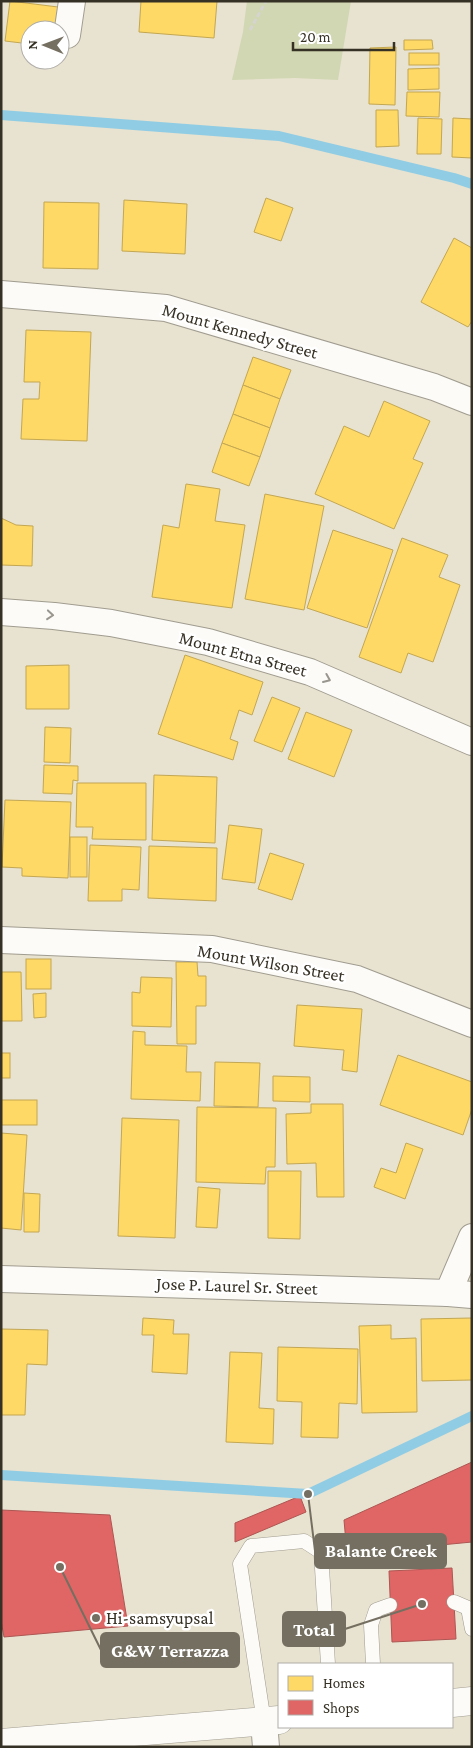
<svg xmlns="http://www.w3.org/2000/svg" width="473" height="1748" font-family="'Crimson Pro',serif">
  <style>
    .green { fill: #d0d7b2 }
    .homes { fill: #ffd966; stroke: #c3a752 }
    .shops { fill: #e06666; stroke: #ad5652 }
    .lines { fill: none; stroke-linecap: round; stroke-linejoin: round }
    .stream { stroke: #90cde4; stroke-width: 10 }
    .service-casing { stroke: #a09c8f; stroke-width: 15 }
    .minor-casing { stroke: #a09c8f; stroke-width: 28 }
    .secondary-casing { stroke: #a09c8f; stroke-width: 29 }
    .path { stroke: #d6d4ce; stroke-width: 3; stroke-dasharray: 5 2.5; stroke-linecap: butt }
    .service { stroke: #fcfbf8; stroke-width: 14 }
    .minor { stroke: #fcfbf8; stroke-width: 26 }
    .secondary { stroke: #fcfbf8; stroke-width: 28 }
    .oneway { stroke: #99968e }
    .poi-dot { fill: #746f61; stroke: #fff; stroke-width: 2 }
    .labels { text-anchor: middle; stroke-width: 5; stroke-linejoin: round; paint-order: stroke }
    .street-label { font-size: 18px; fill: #363125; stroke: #fff }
    .poi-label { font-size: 18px; fill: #363125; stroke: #fff; text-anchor: start }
    .leader { fill: none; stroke: #746f61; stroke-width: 2 }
    .callout-dot { fill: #746f61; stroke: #fff; stroke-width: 2 }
    .callout { fill: #746f61; stroke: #746f61; stroke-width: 2 }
    .callout-label { font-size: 19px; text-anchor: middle; font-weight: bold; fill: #fff }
  </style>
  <rect width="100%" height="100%" fill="#e8e2d0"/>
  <!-- green -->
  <path class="green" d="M247 1H351L338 80 295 78 232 80 243 32Z"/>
  <!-- homes -->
  <g class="homes">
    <path d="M10 1 58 7 56 30H30V44L5 41Z"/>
    <path d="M141 1H217L214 38 139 32Z"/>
    <path d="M404 40H432L433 49 404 50Z"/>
    <path d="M396 47 395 105 369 104 370 48Z"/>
    <rect x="409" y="53" width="30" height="12"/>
    <path d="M439 68V89L408 90V69Z"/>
    <path d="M407 92H440L439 117 406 116Z"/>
    <path d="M376 110H398L399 146 376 147Z"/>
    <path d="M418 118 442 119 441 154H417Z"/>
    <path d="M453 118 472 119V158L452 157Z"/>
    <path d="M266 198 293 208 281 241 254 232Z"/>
    <path d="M124 200 187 204 185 254 122 251Z"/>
    <path d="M44 202 99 203 98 269 43 268Z"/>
    <path d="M454 238 472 248V321L468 327 421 302Z"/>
    <path d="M26 330 91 332 87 441 21 439 23 399H39L40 382H24Z"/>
    <path d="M253 357 291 370 280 399 243 385Z"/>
    <path d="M243 385 280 399 270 428 233 414Z"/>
    <path d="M384 401 430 421 413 459 423 463 394 529 315 494 344 426 369 437Z"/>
    <path d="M233 414 270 428 260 457 222 443Z"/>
    <path d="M222 443 260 457 249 486 212 472Z"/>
    <path d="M186 484 220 489 215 521 245 525 232 608 152 597 163 525 179 528Z"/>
    <path d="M265 494 324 506 304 610 245 599Z"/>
    <path d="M1 518 16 525 33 526 32 566 1 565Z"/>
    <path d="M333 530 393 550 367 628 307 608Z"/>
    <path d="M402 538 448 555 439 577 460 585 433 662 408 653 401 673 359 657Z"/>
    <path d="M185 655 263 682 252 715 239 710 230 739 238 742 233 760 158 734Z"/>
    <path d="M69 665V709H26V666Z"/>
    <path d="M272 697 300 708 282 752 254 741Z"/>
    <path d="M306 712 352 730 334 777 288 759Z"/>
    <path d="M45 727 71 728 70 763 44 762Z"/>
    <path d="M44 765 78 766V781L73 780 72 794 43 793Z"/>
    <path d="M154 775 217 777 215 843 152 840Z"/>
    <path d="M77 783H146V840L92 839 93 827H76Z"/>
    <path d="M5 800 71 802 68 878 22 876V868L2 867Z"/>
    <path d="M229 825 262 829 255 883 222 879Z"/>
    <rect x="70" y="837" width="17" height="40"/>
    <path d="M90 845 141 847 139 890 122 889V901H88Z"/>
    <path d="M149 846 217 848 216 901 148 898Z"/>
    <path d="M270 853 304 864 292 900 258 889Z"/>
    <rect x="26" y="959" width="25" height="30"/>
    <path d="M176 962H197L198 976H206V1006H196V1044H177Z"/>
    <path d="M1 972H21L22 1021H1Z"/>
    <path d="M141 977 172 978 171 1027 132 1026V992L140 993Z"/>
    <path d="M46 993V1017L34 1018 33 994Z"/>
    <path d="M297 1005 362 1009 357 1072 342 1070 344 1050 294 1046Z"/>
    <path d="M133 1031 145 1032V1045L187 1046 186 1072H201L200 1101 131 1099Z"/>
    <rect x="1" y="1053" width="9" height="25"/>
    <path d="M398 1055 472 1082V1109L463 1135 380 1105Z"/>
    <path d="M215 1062 260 1063 258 1107 214 1106Z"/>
    <path d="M273 1076 310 1077V1102L273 1101Z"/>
    <rect x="1" y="1100" width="36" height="25"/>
    <path d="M311 1104H343L344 1197H317L316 1163 287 1164 286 1114 311 1113Z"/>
    <path d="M197 1107 276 1108 275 1167H266L265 1184 196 1182Z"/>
    <path d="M122 1118 179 1120 175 1238 118 1236Z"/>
    <path d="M1 1133 27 1135 21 1230 1 1228Z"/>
    <path d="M406 1143 423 1149 405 1199 374 1187 381 1168 396 1173Z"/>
    <path d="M268 1171H301L300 1239 268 1238Z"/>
    <path d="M198 1187 220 1189 217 1228 196 1227Z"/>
    <path d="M24 1193 40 1194 39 1232H24Z"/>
    <path d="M143 1318 174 1320 173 1334H189L187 1374 152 1372 154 1335H142Z"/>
    <path d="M472 1318V1380L422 1381 421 1319Z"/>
    <path d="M391 1325V1339L416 1338 417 1412 362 1413 359 1326Z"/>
    <path d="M1 1329 48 1330 47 1365 27 1364 25 1415H1Z"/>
    <path d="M278 1347 358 1349 357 1404 339 1403 338 1438 301 1437 302 1402 277 1401Z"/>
    <path d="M230 1352 262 1353 259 1408 274 1409 273 1444 226 1442Z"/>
  </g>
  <!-- shops -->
  <g class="shops">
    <path d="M472 1462V1542L347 1554 344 1520Z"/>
    <path d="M300 1496 306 1512 235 1542V1523Z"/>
    <path d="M1 1510 110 1515 128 1626 4 1637 1 1620Z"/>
    <path d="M452 1568 456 1639 392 1642 389 1571Z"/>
  </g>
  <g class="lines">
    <!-- stream -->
    <g class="stream">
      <path d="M1 115 279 136 454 178 472 184"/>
      <path d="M1 1475 308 1494 472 1416"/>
    </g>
    <!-- service casing -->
    <g class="service-casing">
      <g id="service">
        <path d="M454 1602 468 1608 472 1629"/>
        <path d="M373 1664 371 1625 376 1610 390 1605"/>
        <path d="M264 1722 240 1564 251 1546 304 1541 321 1552 328 1664"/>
      </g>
    </g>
    <!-- minor casing -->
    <g class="minor-casing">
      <g id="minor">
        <path d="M67 35 72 1"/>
        <path d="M1 294 166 308 434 387 472 402"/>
        <path d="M1 612 54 616 111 623 208 642 310 672 472 742"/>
        <path d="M1 940 212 949 357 979 472 1024"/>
        <path d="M1 1279 448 1293 472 1295"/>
        <path d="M448 1293 472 1237"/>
        <path d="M264 1722 266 1747"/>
      </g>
    </g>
    <!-- secondary casing -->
    <g class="secondary-casing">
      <g id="secondary">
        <path d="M452 1703 472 1701"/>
        <path d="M1 1743 279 1720"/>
      </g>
    </g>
    <!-- path -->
    <path class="path" d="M250 30 266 1"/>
    <!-- service -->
    <use href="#service" class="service"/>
    <!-- minor -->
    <use href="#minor" class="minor"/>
    <!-- secondary -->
    <use href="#secondary" class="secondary"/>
  </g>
  <!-- one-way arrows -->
  <defs><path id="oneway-chevron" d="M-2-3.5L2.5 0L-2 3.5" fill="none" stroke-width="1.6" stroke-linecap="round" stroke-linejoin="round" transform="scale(1.25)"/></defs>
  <g class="oneway">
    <use href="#oneway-chevron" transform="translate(50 615) rotate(5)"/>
    <use href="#oneway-chevron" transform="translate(327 679) rotate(23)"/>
  </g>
  <!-- markers -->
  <circle class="poi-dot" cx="96" cy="1618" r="5"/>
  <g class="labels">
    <!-- street labels -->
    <g class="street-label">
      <text transform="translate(240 331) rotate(16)" y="6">Mount Kennedy Street</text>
      <text transform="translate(243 654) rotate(15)" y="6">Mount Etna Street</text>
      <text transform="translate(271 963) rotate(10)" y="6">Mount Wilson Street</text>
      <text transform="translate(237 1286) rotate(2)" y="6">Jose P. Laurel Sr. Street</text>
    </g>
    <!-- poi labels -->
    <g class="poi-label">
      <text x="106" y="1624">Hi-samsyupsal</text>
    </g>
  </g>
  <!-- callouts -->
  <path class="leader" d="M308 1494L315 1551M422 1604L345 1629M60 1567L101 1650"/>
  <g class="callout-dot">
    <circle cx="308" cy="1494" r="5"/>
    <circle cx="422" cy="1604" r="5"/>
    <circle cx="60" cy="1567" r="5"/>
  </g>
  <g class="callout">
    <rect x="315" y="1534" width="131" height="34" rx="5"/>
    <rect x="283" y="1612" width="62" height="34" rx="5"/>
    <rect x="101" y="1633" width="138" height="34" rx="5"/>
  </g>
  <g class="callout-label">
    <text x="381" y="1557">Balante Creek</text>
    <text x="314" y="1636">Total</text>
    <text x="170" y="1657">G&amp;W Terrazza</text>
  </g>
  <!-- border -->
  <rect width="473" height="1748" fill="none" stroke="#363125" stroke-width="5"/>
  <!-- legend -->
  <rect x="278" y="1663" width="175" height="65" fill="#ffffff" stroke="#afada8"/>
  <rect x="288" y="1676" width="25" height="15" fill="#ffd966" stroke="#afada8"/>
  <text x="323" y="1688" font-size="15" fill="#363125">Homes</text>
  <rect x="288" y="1700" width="25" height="15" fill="#e06666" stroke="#afada8"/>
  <text x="323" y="1713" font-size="15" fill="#363125">Shops</text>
  <!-- north arrow -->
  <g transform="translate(45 45) rotate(271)"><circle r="24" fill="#ffffff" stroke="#afada8"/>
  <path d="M0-4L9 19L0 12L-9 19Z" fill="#746f61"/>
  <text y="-8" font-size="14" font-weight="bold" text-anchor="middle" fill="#363125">N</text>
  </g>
  <!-- scale -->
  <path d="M293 42v8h101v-8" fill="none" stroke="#363125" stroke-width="2.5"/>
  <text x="300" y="42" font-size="15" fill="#363125" stroke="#ffffff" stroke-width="4" paint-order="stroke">20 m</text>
</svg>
